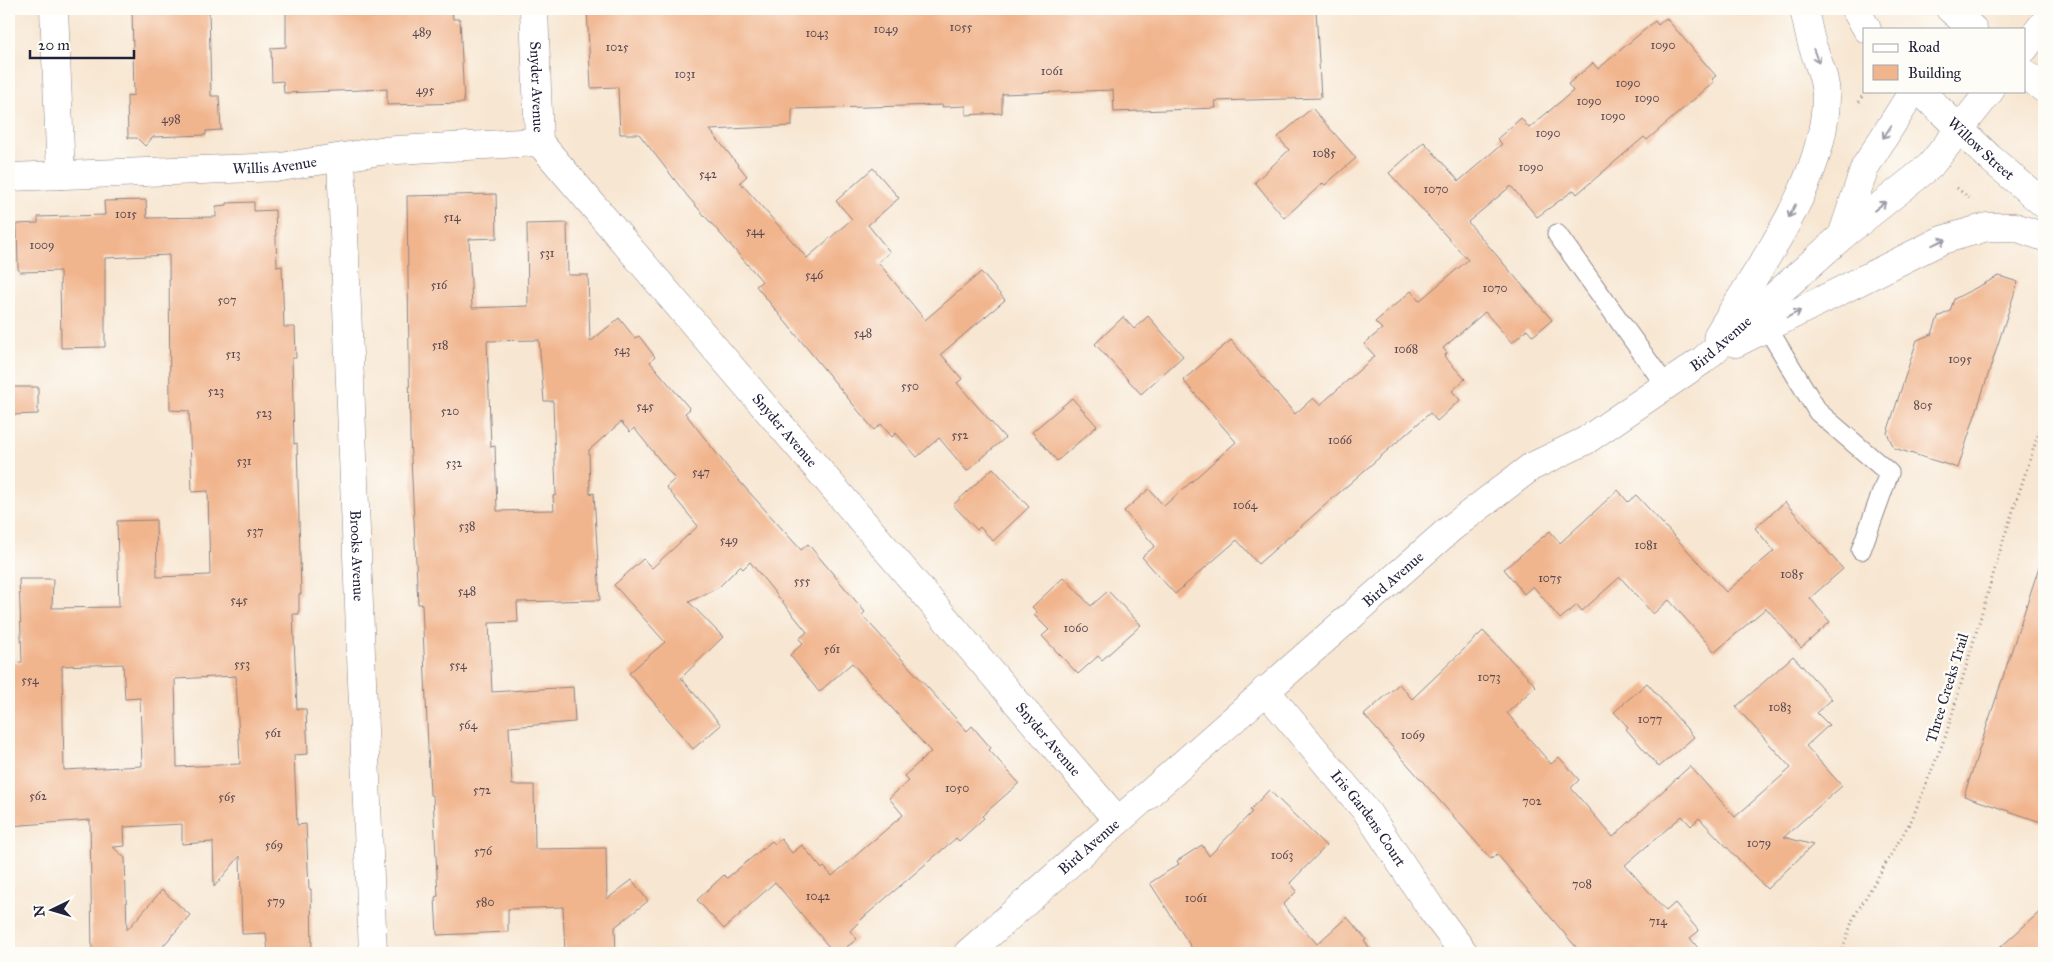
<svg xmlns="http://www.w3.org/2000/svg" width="2053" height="962" font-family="'IM FELL Great Primer',serif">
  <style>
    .building { fill: #f1b58e; fill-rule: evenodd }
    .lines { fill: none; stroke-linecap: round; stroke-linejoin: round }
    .service-casing { stroke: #8c8486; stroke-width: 21 }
    .minor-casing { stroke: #8c8486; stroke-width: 29 }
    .secondary-casing { stroke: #8c8486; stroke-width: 29 }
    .path { stroke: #8c8486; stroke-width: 3; stroke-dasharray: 1 4; stroke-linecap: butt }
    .service { stroke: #fff; stroke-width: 19 }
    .minor { stroke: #fff; stroke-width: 28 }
    .secondary { stroke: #fff; stroke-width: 28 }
    .oneway { stroke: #9c9ca7 }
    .labels { text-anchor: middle; stroke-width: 5; stroke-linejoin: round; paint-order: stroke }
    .number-label { font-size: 12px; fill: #564750 }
    .street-label { font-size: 15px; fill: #22223b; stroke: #fdfcf7 }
  </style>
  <rect width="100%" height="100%" fill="#fdfcf7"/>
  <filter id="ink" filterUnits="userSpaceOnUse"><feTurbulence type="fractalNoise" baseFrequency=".02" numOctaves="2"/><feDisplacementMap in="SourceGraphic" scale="10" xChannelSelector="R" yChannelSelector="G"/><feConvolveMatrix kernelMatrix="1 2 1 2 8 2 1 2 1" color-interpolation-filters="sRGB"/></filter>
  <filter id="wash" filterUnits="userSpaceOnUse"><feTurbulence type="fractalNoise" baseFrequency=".0096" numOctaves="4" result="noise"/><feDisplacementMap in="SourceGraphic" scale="20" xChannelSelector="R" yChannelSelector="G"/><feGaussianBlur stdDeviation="1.12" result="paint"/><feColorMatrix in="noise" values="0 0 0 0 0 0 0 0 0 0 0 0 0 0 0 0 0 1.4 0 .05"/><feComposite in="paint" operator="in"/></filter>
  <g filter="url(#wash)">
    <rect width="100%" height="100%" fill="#f7e6d1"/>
    <g id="blocks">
      <!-- building -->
      <g class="building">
        <path d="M132 9H209L211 96H219L221 130 206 131V135L153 137 145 146 137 138H128L127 96 134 95Z"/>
        <path d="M286 9H452L453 19H460L464 103 387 105V89L284 93 283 81 272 82 271 48 286 47Z"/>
        <path d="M587 9H1316L1321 98 1215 101 1216 108 1114 112 1113 90 1002 94V113L966 115V106L942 107 943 105 792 109V126L710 130 747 176 740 182 807 258 852 219 836 201 873 168 899 198 868 225 890 252 878 262 925 320 981 272 1005 300 941 354 962 379 957 383 1005 438 967 471 939 438 917 457 896 433 892 437 881 424 874 430 756 286 762 281 689 198 639 134H620L618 87 591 88Z"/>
        <path d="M1666 18 1716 76 1712 79 1714 82 1647 140 1644 137 1577 194 1574 190 1537 217 1511 186 1468 222 1552 320 1533 336 1527 329 1512 343 1485 312 1443 348 1447 353 1444 356 1465 379 1452 391 1460 400 1437 421 1430 413 1258 564 1237 540 1175 594 1142 557 1155 546 1124 511 1149 489 1164 506 1236 442 1183 380 1231 340 1295 414 1313 398 1320 405 1375 356 1364 344 1382 329 1375 322 1411 291 1419 301 1468 260 1389 173 1424 142 1459 181 1502 144 1497 139 1521 118 1529 128 1573 91 1568 84 1593 63 1598 69 1655 21 1658 25Z"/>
        <path d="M1312 108 1356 158 1325 185 1323 183 1284 218 1255 182 1289 150 1278 137Z"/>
        <path d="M496 194 497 238 469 239 472 308 528 306 527 224 567 223 568 275H588L590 342 619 318 635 338 639 336 655 357 650 362 690 409 685 413 732 473 801 550 808 544 865 612 862 615 967 731 972 726 991 748 989 750 1019 783 982 816 984 818 959 841 956 838 865 916 850 931 857 939 839 953H834L775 882 724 929 697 900 724 875 727 878 772 841 775 844 781 839 792 853 802 845 822 869 824 867 832 876 903 815 889 798 909 781 904 776 931 752 852 663 819 692 790 655 803 643 799 639 807 632 750 562 743 569 740 566 719 587 689 602 723 637 681 678 721 725 693 749 629 673 665 642 614 585 643 559 652 568 698 526 666 487 675 479 634 428 630 432 621 422 589 450 590 494 594 493 600 600 517 602 518 622 489 623 492 692 573 687 575 722 509 727 512 785H534L535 849 606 848 607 899 632 880 648 901 615 927 616 953H565L563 907 508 909V932L437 935 435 897 438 896 433 796 430 795 422 604H418L410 437 407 196ZM539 340 544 401H553L556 495 553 496 554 510 497 511 495 446 491 447 487 341Z"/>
        <path d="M146 200 147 218 216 217V206L227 205V203L254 202V211L275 210 277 267 282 266 284 327H295L296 358H292L294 444 297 443 301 594H299V614H293L297 709H306L308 754 294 755 297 825 306 824 309 889H311L312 953H268L266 933 242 934 240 856 214 887 213 842 182 844V824L124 827 125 846 113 847 125 858 127 930 162 890 190 915 157 953H92L90 820 9 826V663L22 662 19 579H53L52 608 119 607 117 521 156 520 157 577 210 575 208 491 192 492 189 411 170 410 169 255 105 258V347L61 348 60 271 20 272 18 269 17 224 38 223V217L105 215 104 201ZM123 664 125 699 140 698 142 766 64 770 62 666ZM236 676 240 764 177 767 175 679Z"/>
        <path d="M1999 276 2018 282 1958 468 1894 448 1887 433 1917 340 1932 334 1938 317 1950 311 1954 299Z"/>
        <path d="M1148 316 1183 356 1141 394 1095 344 1123 317 1134 329Z"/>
        <path d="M9 387H38V414L9 415Z"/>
        <path d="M1072 398 1097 426 1057 461 1032 432Z"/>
        <path d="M993 468 1029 507 993 541 980 527 977 530 953 505Z"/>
        <path d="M1618 490 1628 502 1636 495 1726 592 1774 551 1755 528 1785 502 1843 569 1810 598 1830 622 1801 648 1766 608 1715 652 1669 600 1653 614 1620 577 1582 611 1577 605 1560 619 1533 586 1524 594 1504 569 1550 531 1560 543Z"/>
        <path d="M2039 567 2044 568V823L1964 796Z"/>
        <path d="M1064 577 1091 606 1108 591 1141 625 1102 660 1098 656 1078 674 1042 636 1049 630 1034 615 1037 612 1032 607Z"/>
        <path d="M1483 631 1536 686 1507 713 1551 764 1559 757 1579 780 1571 788 1613 837 1690 766 1735 817 1791 768 1736 707 1793 656 1832 699 1817 713 1829 725 1806 746 1842 786 1784 837 1813 845 1767 889 1699 818 1691 826 1682 816 1625 865 1666 911 1675 903 1699 931 1690 938 1702 953H1581L1497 854 1491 859 1364 715 1399 684 1412 699Z"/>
        <path d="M1647 683 1694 737 1659 767 1626 729 1628 727 1614 712Z"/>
        <path d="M1269 790 1326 846 1290 883 1297 891 1283 905 1317 944 1347 917 1366 939 1364 941 1374 953H1195L1150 883 1179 864 1177 861 1202 845 1209 856 1252 812 1250 810Z"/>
        <path d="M2044 908V953H1994Z"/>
      </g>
    </g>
  </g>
  <g filter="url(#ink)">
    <use href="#blocks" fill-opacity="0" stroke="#8c8486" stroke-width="1"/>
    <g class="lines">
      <!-- service casing -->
      <g class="service-casing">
        <g id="service">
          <path d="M1557 234 1666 386"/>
          <path d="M1762 319 1818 412 1889 473 1861 550"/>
        </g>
      </g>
      <!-- minor casing -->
      <g class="minor-casing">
        <g id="minor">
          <path d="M54 9 61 175"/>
          <path id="s1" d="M534 9 539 142 1118 821"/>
          <path id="s2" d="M341 158 373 953"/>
          <path id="s3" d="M9 177 281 167 380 151 539 142"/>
          <path id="s4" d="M1265 690 1367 812 1432 910 1464 953"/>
        </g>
      </g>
      <!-- secondary casing -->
      <g class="secondary-casing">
        <g id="secondary">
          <path d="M1855 9 1867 29"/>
          <path d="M1950 9 1973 29"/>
          <path d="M2024 49 2044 23"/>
          <path d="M2024 73 2044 89"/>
          <path id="s5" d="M1920 91 1990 158 2044 204"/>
          <path d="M1842 236 1865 167 1913 91"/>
          <path d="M1718 335C1760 264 1825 182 1826 97 1826 79 1819 66 1814 50 1809 37 1807 22 1804 9"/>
          <path d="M1736 343 1942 240 1987 227H2015L2044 237"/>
          <path id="s6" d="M968 953 1450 529 1531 467 1585 441 1703 360 1842 236 1930 166 1990 91"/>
        </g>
      </g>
      <!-- path -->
      <g class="path">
        <path d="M1859 102 1863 95"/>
        <path d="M1957 188 1969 198"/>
        <path d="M1841 953 1853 919 1912 819 1946 735 2003 541 2044 417"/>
      </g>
      <!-- service -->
      <use href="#service" class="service"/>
      <!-- minor -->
      <use href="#minor" class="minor"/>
      <!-- secondary -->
      <use href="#secondary" class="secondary"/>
    </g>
    <!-- one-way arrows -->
    <defs><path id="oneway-shaft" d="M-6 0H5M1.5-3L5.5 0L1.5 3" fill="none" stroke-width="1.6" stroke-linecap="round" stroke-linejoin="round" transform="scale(1.25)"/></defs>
    <g class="oneway">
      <use href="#oneway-shaft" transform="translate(1816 56) rotate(69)"/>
      <use href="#oneway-shaft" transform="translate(1887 132) rotate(123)"/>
      <use href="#oneway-shaft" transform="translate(1880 206) rotate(-38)"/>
      <use href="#oneway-shaft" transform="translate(1792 211) rotate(117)"/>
      <use href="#oneway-shaft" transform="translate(1939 242) rotate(-24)"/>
      <use href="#oneway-shaft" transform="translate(1794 314) rotate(-27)"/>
    </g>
  </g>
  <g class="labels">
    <!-- number labels -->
    <g class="number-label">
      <text x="961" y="31">1055</text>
      <text x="886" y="33">1049</text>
      <text x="422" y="36">489</text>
      <text x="817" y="37">1043</text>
      <text x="1663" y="49">1090</text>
      <text x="617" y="51">1025</text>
      <text x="1052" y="75">1061</text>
      <text x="685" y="78">1031</text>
      <text x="1628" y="87">1090</text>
      <text x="425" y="94">495</text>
      <text x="1647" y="102">1090</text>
      <text x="1589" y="105">1090</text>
      <text x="1613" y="120">1090</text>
      <text x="171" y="123">498</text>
      <text x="1548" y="137">1090</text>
      <text x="1324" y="157">1085</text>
      <text x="1531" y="171">1090</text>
      <text x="708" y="178">542</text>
      <text x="1436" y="193">1070</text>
      <text x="126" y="218">1015</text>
      <text x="452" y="221">514</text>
      <text x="755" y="235">544</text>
      <text x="42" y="249">1009</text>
      <text x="547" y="257">531</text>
      <text x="814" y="279">546</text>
      <text x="439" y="289">516</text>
      <text x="1495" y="292">1070</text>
      <text x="227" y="304">507</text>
      <text x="863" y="337">548</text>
      <text x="440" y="349">518</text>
      <text x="1406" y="353">1068</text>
      <text x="622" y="354">543</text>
      <text x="233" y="358">513</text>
      <text x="1960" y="363">1095</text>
      <text x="910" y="390">550</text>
      <text x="216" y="395">523</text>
      <text x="1923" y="409">805</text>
      <text x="645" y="410">545</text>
      <text x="450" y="415">520</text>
      <text x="264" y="417">523</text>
      <text x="960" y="439">552</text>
      <text x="1340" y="444">1066</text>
      <text x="244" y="465">531</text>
      <text x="454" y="467">532</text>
      <text x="701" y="476">547</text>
      <text x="1245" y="509">1064</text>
      <text x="467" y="530">538</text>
      <text x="255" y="535">537</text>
      <text x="729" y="544">549</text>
      <text x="1646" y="549">1081</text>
      <text x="1792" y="578">1085</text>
      <text x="1550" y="582">1075</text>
      <text x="802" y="585">555</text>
      <text x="467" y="595">548</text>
      <text x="239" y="604">545</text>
      <text x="1076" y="632">1060</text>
      <text x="832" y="653">561</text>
      <text x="242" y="668">553</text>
      <text x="458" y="669">554</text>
      <text x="1489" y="681">1073</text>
      <text x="30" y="684">554</text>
      <text x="1780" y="711">1083</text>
      <text x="1650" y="723">1077</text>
      <text x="468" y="729">564</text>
      <text x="273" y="737">561</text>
      <text x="1413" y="739">1069</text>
      <text x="957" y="792">1050</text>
      <text x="482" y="794">572</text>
      <text x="38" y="800">562</text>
      <text x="227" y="801">565</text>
      <text x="1532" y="805">702</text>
      <text x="1759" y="847">1079</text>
      <text x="274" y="849">569</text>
      <text x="483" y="855">576</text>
      <text x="1282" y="859">1063</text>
      <text x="1582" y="888">708</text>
      <text x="818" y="900">1042</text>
      <text x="1196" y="902">1061</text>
      <text x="276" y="905">579</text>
      <text x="485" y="906">580</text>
      <text x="1658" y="925">714</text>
    </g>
    <!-- street labels -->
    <g class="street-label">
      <text dy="5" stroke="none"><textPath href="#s1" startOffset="78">Snyder Avenue</textPath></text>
      <text dy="5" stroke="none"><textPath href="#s5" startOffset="84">Willow Street</textPath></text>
      <text dy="5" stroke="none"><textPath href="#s3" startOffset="266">Willis Avenue</textPath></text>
      <text dy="5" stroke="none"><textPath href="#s6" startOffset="971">Bird Avenue</textPath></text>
      <text dy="5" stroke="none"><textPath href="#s1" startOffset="512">Snyder Avenue</textPath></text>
      <text dy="5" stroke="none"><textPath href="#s2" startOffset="398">Brooks Avenue</textPath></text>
      <text dy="5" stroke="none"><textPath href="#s6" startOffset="566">Bird Avenue</textPath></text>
      <text transform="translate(1947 688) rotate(-73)" y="5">Three Creeks Trail</text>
      <text dy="5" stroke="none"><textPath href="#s1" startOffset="918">Snyder Avenue</textPath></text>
      <text dy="5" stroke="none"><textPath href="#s4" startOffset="165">Iris Gardens Court</textPath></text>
      <text dy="5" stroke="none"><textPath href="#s6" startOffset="161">Bird Avenue</textPath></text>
    </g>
  </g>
  <!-- margin -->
  <rect width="2053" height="962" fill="none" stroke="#fdfcf7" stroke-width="30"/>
  <!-- legend -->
  <rect x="1863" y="28" width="162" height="65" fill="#fdfcf7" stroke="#a5a5ac"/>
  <rect x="1873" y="44" width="25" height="8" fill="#ffffff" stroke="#a5a5ac"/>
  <text x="1908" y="52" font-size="15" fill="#22223b">Road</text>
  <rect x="1873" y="65" width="25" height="15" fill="#f1b58e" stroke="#a5a5ac"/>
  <text x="1908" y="78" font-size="15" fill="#22223b">Building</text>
  <!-- north arrow -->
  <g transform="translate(52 910) rotate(265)" stroke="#fdfcf7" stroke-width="4" paint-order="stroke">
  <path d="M0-4L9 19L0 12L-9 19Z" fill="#22223b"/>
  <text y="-8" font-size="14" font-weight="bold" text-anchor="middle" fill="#22223b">N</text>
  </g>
  <!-- scale -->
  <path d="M30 50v8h104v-8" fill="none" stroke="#22223b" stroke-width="2.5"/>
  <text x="38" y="50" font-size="15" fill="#22223b" stroke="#fdfcf7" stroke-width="4" paint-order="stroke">20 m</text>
</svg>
